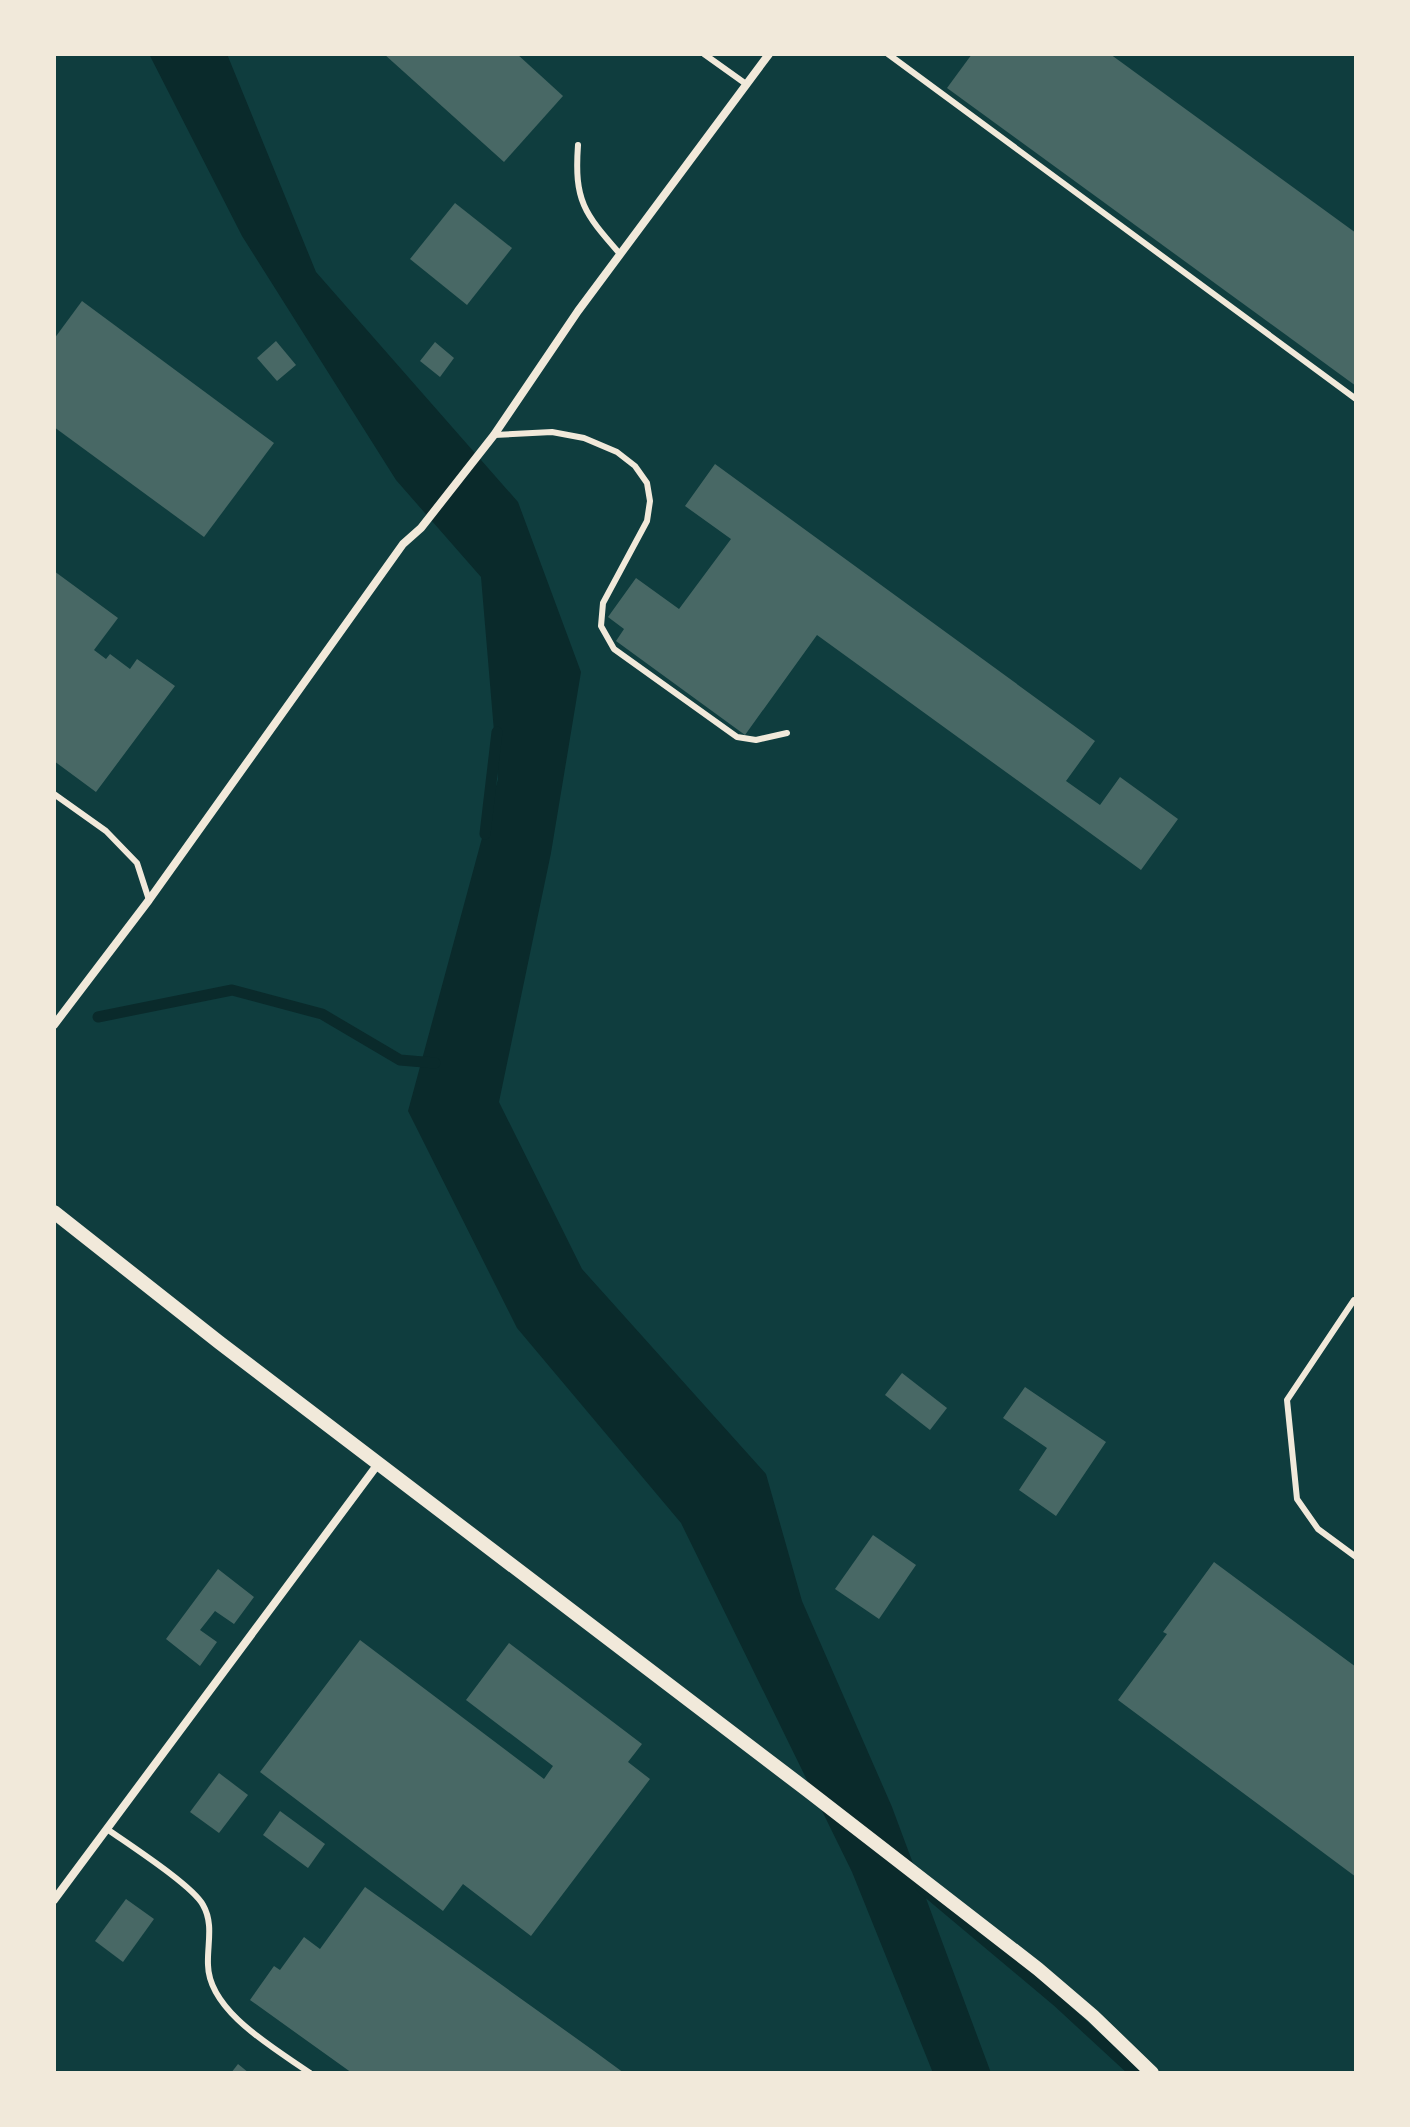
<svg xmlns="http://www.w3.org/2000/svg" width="1410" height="2127" font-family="'Roboto Condensed',sans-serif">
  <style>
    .water { fill: #0a2a2b }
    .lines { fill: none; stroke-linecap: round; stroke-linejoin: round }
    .stream { stroke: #0a2a2b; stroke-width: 11 }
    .building { fill: #486865 }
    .service { stroke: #f1e9da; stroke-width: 6 }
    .minor { stroke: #f1e9da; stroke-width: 8 }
    .tertiary { stroke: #f1e9da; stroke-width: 14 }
  </style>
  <rect width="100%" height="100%" fill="#0f3d3e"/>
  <!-- water -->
  <path class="water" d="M149 54H227L316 272 518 502 581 672 551 853 499 1102 582 1269 766 1474 802 1601 892 1807 991 2073H933L852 1872 681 1523 517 1328 408 1111 498 779 481 577 396 480 242 236Z"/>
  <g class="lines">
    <!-- stream -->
    <g class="stream">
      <path d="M485 834 497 732"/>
      <path d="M98 1017 232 990 322 1014 400 1060 435 1063"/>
      <path d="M921 1887 1057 2001 1135 2073"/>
    </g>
  </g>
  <!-- building -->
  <g class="building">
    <path d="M384 54H517L563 96 504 162Z"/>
    <path d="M972 54H1110L1356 233V386L947 88Z"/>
    <path d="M455 203 512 248 467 305 410 259Z"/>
    <path d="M82 301 274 443 204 537 54 427V339Z"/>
    <path d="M276 341 296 365 277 381 257 358Z"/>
    <path d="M435 342 454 358 440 377 420 361Z"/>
    <path d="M715 464 1095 741 1066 781 1100 805 1120 777 1178 819 1141 870 817 635 745 735 616 641 624 629 608 617 636 578 679 609 731 539 685 506Z"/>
    <path d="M54 571 118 618 94 650 106 659 110 654 130 669 137 659 175 686 96 792 54 761Z"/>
    <path d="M902 1373 947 1408 930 1430 885 1395Z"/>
    <path d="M1025 1387 1106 1442 1056 1516 1019 1490 1047 1448 1003 1418Z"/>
    <path d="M873 1535 916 1565 879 1619 835 1589Z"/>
    <path d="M1214 1562 1356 1667V1877L1118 1700 1167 1634 1163 1632Z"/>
    <path d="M218 1569 254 1597 234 1624 215 1611 200 1630 217 1642 200 1666 166 1639Z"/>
    <path d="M360 1640 544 1779 553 1766 466 1700 509 1643 642 1744 628 1762 650 1779 531 1936 463 1884 443 1911 260 1772Z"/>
    <path d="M219 1773 248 1795 219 1833 190 1812Z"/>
    <path d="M280 1811 325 1844 308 1868 263 1835Z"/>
    <path d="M365 1887 594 2051 624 2073H352L250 2000 274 1966 280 1970 304 1937 320 1949Z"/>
    <path d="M126 1899 154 1919 123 1962 95 1941Z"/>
    <path d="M238 2064 249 2073H231Z"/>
  </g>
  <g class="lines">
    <!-- service -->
    <g class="service">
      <path d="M704 54 746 84"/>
      <path d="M888 54 1356 399"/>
      <path d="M578 145C574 201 584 213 620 254"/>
      <path d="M494 435 552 432 584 438 617 452 635 466 647 483 650 501 647 521 603 603 601 626 614 649 737 737 756 740 787 733"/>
      <path d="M54 794 106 831 137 863 149 900"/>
      <path d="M1356 1300H1354L1287 1400 1297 1499 1318 1529 1356 1557"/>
      <path d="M107 1829C128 1844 192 1885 203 1905 214 1924 207 1945 208 1965 209 2012 276 2049 310 2073"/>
    </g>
    <!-- minor -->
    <g class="minor">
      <path d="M54 1025 149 900 403 544 421 528 494 435 578 311 769 54"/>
      <path d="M54 1900 378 1464"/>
    </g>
    <!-- tertiary -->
    <path class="tertiary" d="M54 1212 220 1343 807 1790 1038 1969 1093 2016 1152 2073"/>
  </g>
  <!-- border -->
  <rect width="1410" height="2127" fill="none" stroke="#f1e9da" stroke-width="112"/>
</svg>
